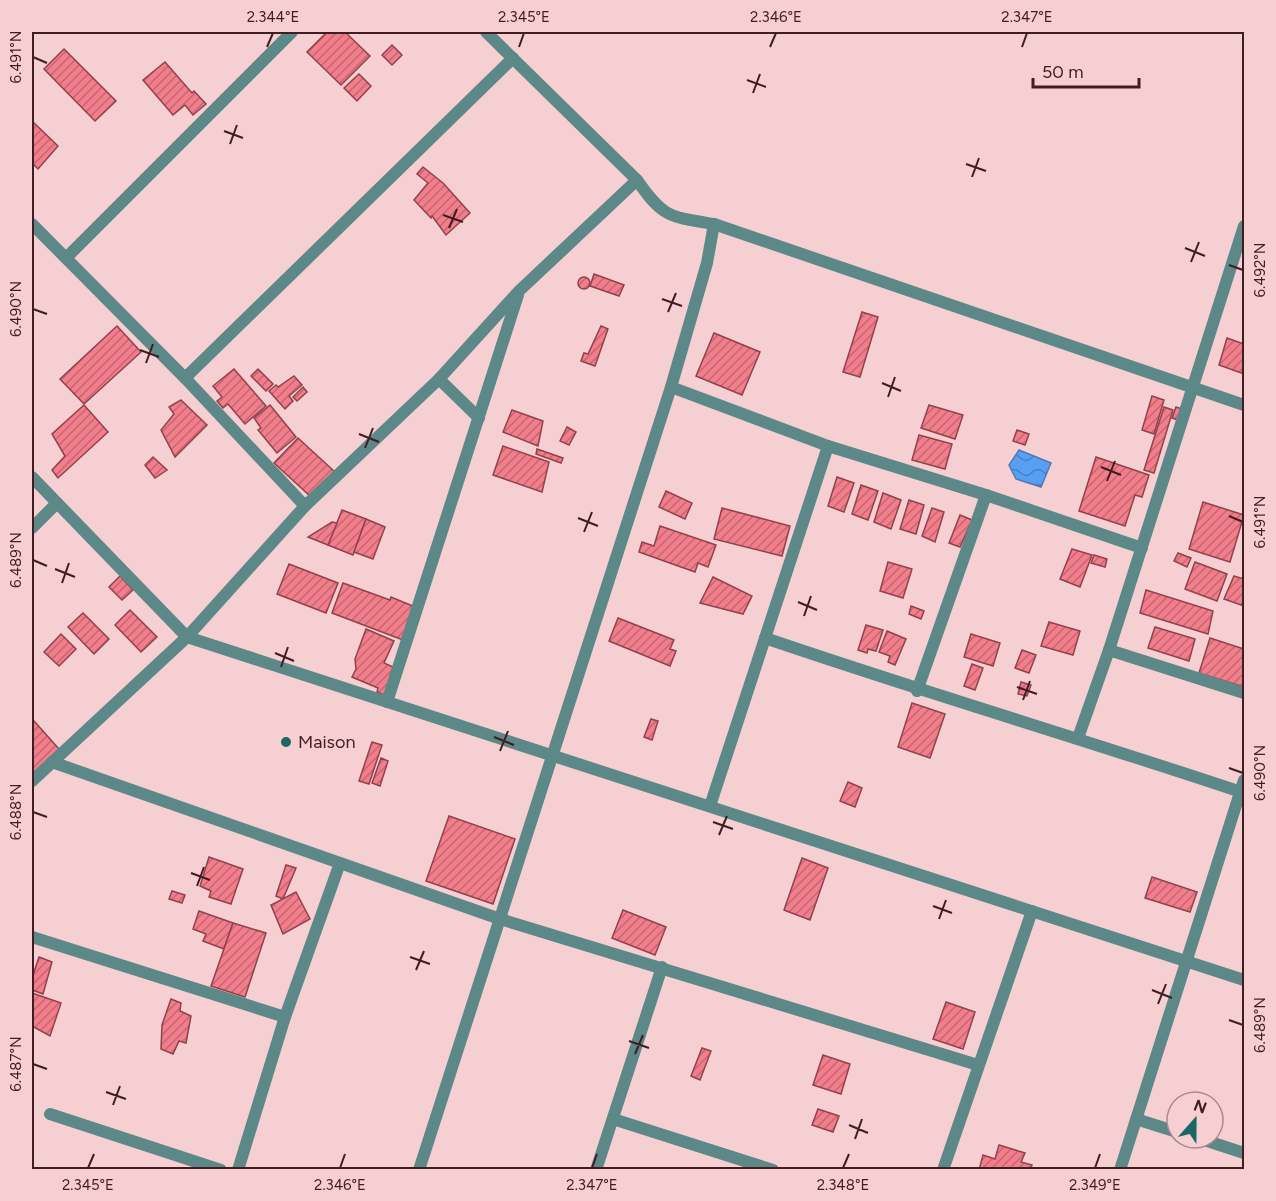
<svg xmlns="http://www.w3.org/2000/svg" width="1276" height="1201" font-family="Figtree,sans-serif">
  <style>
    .water { fill: url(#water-waves); stroke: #5078b3; stroke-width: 1.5 }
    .building { fill: url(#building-hatch); stroke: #91414c; stroke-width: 1.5 }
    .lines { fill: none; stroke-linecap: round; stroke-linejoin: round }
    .minor { stroke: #5c8988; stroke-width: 12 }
    .ticks { fill: none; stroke: #401d21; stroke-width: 2 }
    .poi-dot { fill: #1a6766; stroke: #f6cfd2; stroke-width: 2 }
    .labels { text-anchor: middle; stroke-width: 6; stroke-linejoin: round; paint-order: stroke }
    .poi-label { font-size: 18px; fill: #401d21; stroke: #f6cfd2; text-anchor: start }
    .neatline { fill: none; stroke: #401d21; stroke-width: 2 }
    .ticks-label { font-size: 15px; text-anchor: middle; fill: #401d21 }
  </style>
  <defs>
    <pattern id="water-waves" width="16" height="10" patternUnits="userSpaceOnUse" patternTransform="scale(1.5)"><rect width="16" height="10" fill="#579ff2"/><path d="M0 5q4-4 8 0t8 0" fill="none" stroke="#4981c4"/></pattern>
    <pattern id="building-hatch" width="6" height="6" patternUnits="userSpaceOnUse" patternTransform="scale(1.5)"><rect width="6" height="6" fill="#f27e8c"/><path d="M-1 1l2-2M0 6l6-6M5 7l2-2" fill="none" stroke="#c56772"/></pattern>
  </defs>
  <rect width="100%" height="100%" fill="#f6cfd2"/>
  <!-- water -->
  <path class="water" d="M1019 450 1051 463 1041 487 1016 479 1009 465Z"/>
  <!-- building -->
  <g class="building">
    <path d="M327 32H345L370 56 341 85 307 52Z"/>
    <path d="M392 45 402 55 392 65 382 55Z"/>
    <path d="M64 49 116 101 95 121 44 69Z"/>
    <path d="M165 62 192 93 194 91 206 104 193 115 185 105 173 115 143 80Z"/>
    <path d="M359 74 371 86 357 101 344 88Z"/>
    <path d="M32 121 58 146 38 169 32 163Z"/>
    <path d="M423 167 443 183 470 213 446 235 432 216 431 218 414 200 428 183 417 174Z"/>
    <path d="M594 274 624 285 619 296 590 286Z"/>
    <circle cx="584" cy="283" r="6"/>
    <path d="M862 312 878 317 860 377 843 372Z"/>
    <path d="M117 326 141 352 84 404 60 379Z"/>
    <path d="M601 326 608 329 595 366 581 361 584 353 588 354Z"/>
    <path d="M714 333 760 352 742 395 696 376Z"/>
    <path d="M1227 338 1244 344V374L1219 365Z"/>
    <path d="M234 369 266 406 245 424 228 404 223 408 217 401 222 397 213 386Z"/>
    <path d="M258 369 273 384 266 391 251 376Z"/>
    <path d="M294 376 302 385 289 396 293 401 285 409 269 391 276 385 278 387Z"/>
    <path d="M303 387 307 392 297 401 293 397Z"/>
    <path d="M1152 396 1164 400 1154 434 1142 430Z"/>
    <path d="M181 400 207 425 175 457 161 430 174 414 169 407Z"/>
    <path d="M84 405 108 432 58 478 52 470 65 456 52 434Z"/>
    <path d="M270 405 296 437 277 453 258 430 261 428 254 418Z"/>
    <path d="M929 405 963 415 955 439 921 428Z"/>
    <path d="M1164 407 1173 410 1154 473 1144 470Z"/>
    <path d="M1176 407 1182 409 1178 420 1172 418Z"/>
    <path d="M512 410 543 421 538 446 503 432Z"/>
    <path d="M567 427 576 432 569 445 560 441Z"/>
    <path d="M1017 430 1029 434 1025 445 1013 441Z"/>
    <path d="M919 435 952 444 945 469 912 460Z"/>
    <path d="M298 438 335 472 311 497 274 463Z"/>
    <path d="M503 446 549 462 542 492 493 475Z"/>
    <path d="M537 449 563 458 561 463 536 454Z"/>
    <path d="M153 457 167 470 155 478 145 465Z"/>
    <path d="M1096 457 1149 475 1142 497 1135 495 1125 526 1079 511Z"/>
    <path d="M837 477 854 483 844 512 828 506Z"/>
    <path d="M861 485 878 491 868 520 852 514Z"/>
    <path d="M666 491 692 503 685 519 659 507Z"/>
    <path d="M883 493 901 500 891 529 874 522Z"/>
    <path d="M909 500 924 505 916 534 900 529Z"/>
    <path d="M1203 502 1244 515 1230 562 1189 549Z"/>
    <path d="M722 508 790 526 782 556 714 539Z"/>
    <path d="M932 508 944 512 935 542 922 536Z"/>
    <path d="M342 510 366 519 353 555 328 545Z"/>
    <path d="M960 515 972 520 960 547 949 543Z"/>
    <path d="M366 519 385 527 373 559 354 552Z"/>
    <path d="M332 522 337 523 328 545 308 537Z"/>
    <path d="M660 526 716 545 708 567 698 563 695 572 639 552 642 542 654 546Z"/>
    <path d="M1072 549 1092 555 1080 587 1060 579Z"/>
    <path d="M1178 553 1191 558 1187 567 1174 561Z"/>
    <path d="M1094 555 1107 559 1105 567 1091 563Z"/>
    <path d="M888 562 912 569 903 598 880 591Z"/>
    <path d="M1195 562 1227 574 1217 601 1185 589Z"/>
    <path d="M289 564 338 583 326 613 277 594Z"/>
    <path d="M120 576 133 590 122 600 109 587Z"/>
    <path d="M1234 576 1244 579V606L1224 599Z"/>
    <path d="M713 577 752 596 743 614 700 603Z"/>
    <path d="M343 583 390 600 391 597 415 607 403 640 332 613Z"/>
    <path d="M1146 590 1213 611 1208 634 1140 613Z"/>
    <path d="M911 606 924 611 921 619 909 614Z"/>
    <path d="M130 610 157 637 141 652 115 625Z"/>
    <path d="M83 613 109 639 94 654 68 627Z"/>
    <path d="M618 618 674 640 670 649 676 651 670 666 609 641Z"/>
    <path d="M1049 622 1080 631 1073 655 1041 646Z"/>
    <path d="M866 625 883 630 876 651 868 649 867 653 858 650Z"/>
    <path d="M1155 627 1195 639 1189 661 1148 648Z"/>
    <path d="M366 629 394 641 384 663 395 668 384 695 377 692 378 688 352 677 356 669 355 659Z"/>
    <path d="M887 631 906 639 895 665 888 662 890 656 879 652Z"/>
    <path d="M61 634 76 649 59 666 44 652Z"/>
    <path d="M971 634 1000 643 993 666 964 657Z"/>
    <path d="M1210 638 1244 649V687L1199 673Z"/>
    <path d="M1022 650 1036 655 1029 673 1015 668Z"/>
    <path d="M972 664 983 668 975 690 964 686Z"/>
    <path d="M1021 682 1031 685 1027 696 1018 694Z"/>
    <path d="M912 703 945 714 930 758 898 747Z"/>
    <path d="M651 719 658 721 652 740 644 737Z"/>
    <path d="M34 721 59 749 32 776V724Z"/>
    <path d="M372 742 382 745 369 784 359 781Z"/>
    <path d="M381 758 388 761 380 786 372 783Z"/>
    <path d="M848 782 862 788 855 807 840 801Z"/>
    <path d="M449 816 515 839 493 904 426 881Z"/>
    <path d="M209 857 243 869 231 904 209 897 211 891 200 886Z"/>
    <path d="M802 858 828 868 810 920 784 910Z"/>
    <path d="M286 865 296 868 283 899 276 896Z"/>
    <path d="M1152 877 1197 892 1190 912 1145 898Z"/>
    <path d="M172 891 185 895 182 903 169 899Z"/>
    <path d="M296 892 310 919 283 934 271 905Z"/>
    <path d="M623 910 666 927 655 955 612 938Z"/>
    <path d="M199 911 233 923 224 949 203 941 206 934 193 929Z"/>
    <path d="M233 923 266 933 245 997 211 986Z"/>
    <path d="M39 957 52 962 43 994 32 990V978Z"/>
    <path d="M32 993 61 1003 50 1036 32 1026Z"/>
    <path d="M171 999 181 1003 180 1011 191 1016 186 1043 179 1041 173 1054 161 1049 162 1025Z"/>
    <path d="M946 1002 975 1012 963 1049 933 1039Z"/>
    <path d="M702 1048 711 1051 700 1080 691 1076Z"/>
    <path d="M823 1055 850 1064 841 1094 813 1085Z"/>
    <path d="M818 1109 839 1116 833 1132 812 1125Z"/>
    <path d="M999 1145 1025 1153 1021 1162 1032 1165 1030 1170H979L983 1155 995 1159Z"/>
  </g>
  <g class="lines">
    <!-- minor -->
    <g class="minor">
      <path d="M486 32 637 180C663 218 670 217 714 224L1244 405"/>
      <path d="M32 224 185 378 305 506"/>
      <path d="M66 258 292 32"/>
      <path d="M185 378 513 58"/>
      <path d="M439 379 479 418"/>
      <path d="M671 387 828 446 986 495 1142 548"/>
      <path d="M32 477 187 637 1244 980"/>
      <path d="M32 528 57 503"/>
      <path d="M765 638C923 692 1083 739 1241 792"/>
      <path d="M1109 650 1244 693"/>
      <path d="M917 691 986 495"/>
      <path d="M387 702 518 295"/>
      <path d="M1078 738 1109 650 1244 226"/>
      <path d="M52 762 500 919 978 1065"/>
      <path d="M32 781 187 637 305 506 439 379 519 291 637 180"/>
      <path d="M710 806 828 446"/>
      <path d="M32 937 285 1017"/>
      <path d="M50 1114 221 1170"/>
      <path d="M613 1119 773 1170"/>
      <path d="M1136 1119 1177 1132"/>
      <path d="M1198 1138 1244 1153"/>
      <path d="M238 1170 285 1017 340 863"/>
      <path d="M419 1170 671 387 707 263 714 224"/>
      <path d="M596 1170 662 967"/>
      <path d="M943 1170 1032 911"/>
      <path d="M1120 1170 1244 780"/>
    </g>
  </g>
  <!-- ticks -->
  <path class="ticks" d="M267 47 273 33M519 47 524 33M770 47 776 33M1022 47 1027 33M33 57 47 63M747 80 766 87M753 93 760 74M224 131 243 138M230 144 237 125M966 164 986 171M972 177 979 158M443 215 463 222M449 228 457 209M1185 248 1205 256M1191 262 1199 242M1229 265 1243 270M662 299 682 306M33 309 47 314M668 312 676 293M140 350 159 357M146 363 153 344M882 383 901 391M888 397 895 377M359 434 379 442M365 448 373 428M1101 467 1121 475M1107 481 1115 461M1229 516 1243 522M578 518 598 526M584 532 592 512M33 560 47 566M55 569 75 577M62 583 69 563M798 602 817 610M804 616 811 596M275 653 294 661M281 667 288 647M1017 687 1037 694M1023 700 1030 681M494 737 514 745M500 751 508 731M1229 768 1243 773M33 812 47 817M713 822 733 829M719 835 727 816M191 873 210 880M197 886 204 867M933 906 952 913M939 919 946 900M410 957 430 964M416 970 424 951M1152 990 1172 998M1158 1004 1166 984M1229 1020 1243 1025M629 1041 649 1048M635 1054 643 1035M33 1064 47 1069M106 1092 126 1099M113 1105 120 1086M849 1125 868 1133M855 1139 862 1119M88 1168 94 1154M340 1168 345 1154M592 1168 597 1154M843 1168 849 1154M1095 1168 1100 1154"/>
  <!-- markers -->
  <circle class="poi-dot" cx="286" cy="742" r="6"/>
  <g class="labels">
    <!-- poi labels -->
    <g class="poi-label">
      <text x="298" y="748">Maison</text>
    </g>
  </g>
  <!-- border -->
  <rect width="1276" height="1201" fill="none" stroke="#f6cfd2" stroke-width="66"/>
  <!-- north arrow -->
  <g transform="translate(1195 1120) rotate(21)"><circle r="28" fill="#f6cfd2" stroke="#ad888b" stroke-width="1.5"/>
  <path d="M0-4.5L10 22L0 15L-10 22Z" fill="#1a6766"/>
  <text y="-9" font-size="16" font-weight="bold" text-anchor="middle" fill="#401d21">N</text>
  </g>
  <!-- scale -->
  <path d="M1033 78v9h106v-9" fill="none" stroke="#401d21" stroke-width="3"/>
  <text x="1042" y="78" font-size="18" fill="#401d21" stroke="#f6cfd2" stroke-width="4.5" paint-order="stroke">50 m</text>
  <rect x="33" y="33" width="1210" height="1135" class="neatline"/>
  <g class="ticks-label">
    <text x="273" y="22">2.344°E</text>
    <text x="524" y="22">2.345°E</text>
    <text x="776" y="22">2.346°E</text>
    <text x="1027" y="22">2.347°E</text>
    <text transform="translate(16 57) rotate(-90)" y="5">6.491°N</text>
    <text transform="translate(1260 270) rotate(-90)" y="5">6.492°N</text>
    <text transform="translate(16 309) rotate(-90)" y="5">6.490°N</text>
    <text transform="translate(1260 522) rotate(-90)" y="5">6.491°N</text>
    <text transform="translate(16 560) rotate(-90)" y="5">6.489°N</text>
    <text transform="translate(1260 773) rotate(-90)" y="5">6.490°N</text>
    <text transform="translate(16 812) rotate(-90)" y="5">6.488°N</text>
    <text transform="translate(1260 1025) rotate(-90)" y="5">6.489°N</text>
    <text transform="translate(16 1064) rotate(-90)" y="5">6.487°N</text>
    <text x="88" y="1190">2.345°E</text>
    <text x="340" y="1190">2.346°E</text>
    <text x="592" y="1190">2.347°E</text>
    <text x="843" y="1190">2.348°E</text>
    <text x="1095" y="1190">2.349°E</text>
  </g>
</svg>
